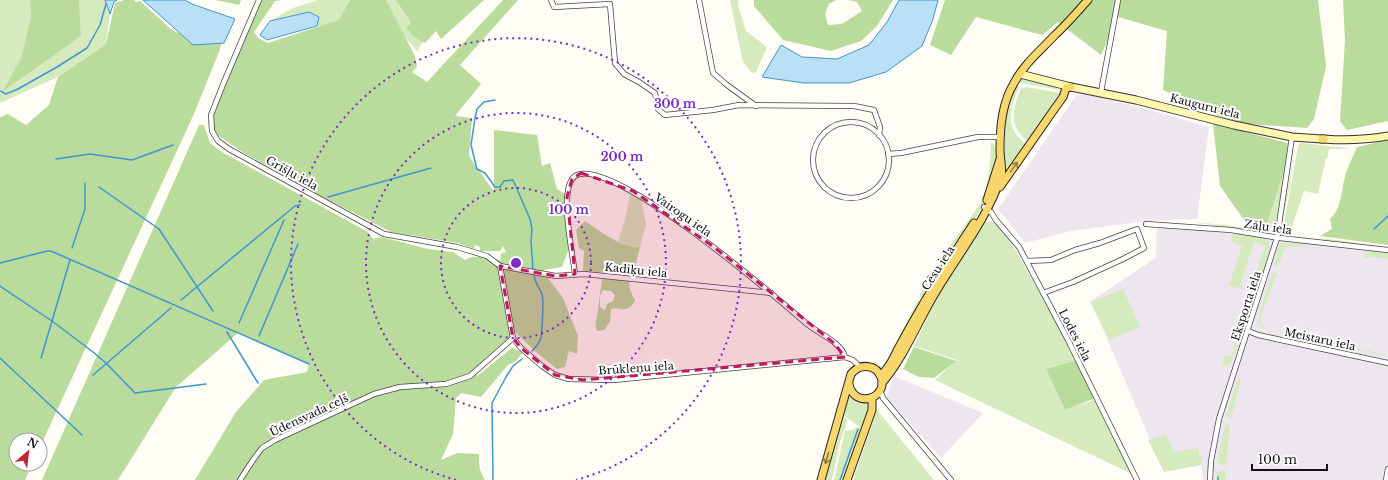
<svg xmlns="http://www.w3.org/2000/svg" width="1388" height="480" font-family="'Libre Baskerville',serif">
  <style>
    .industrial { fill: #eee6ef }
    .green { fill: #d5ebbd }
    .forest { fill: #b9dc9c; fill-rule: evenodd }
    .water { fill: #b9e0f7; stroke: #3f96cf }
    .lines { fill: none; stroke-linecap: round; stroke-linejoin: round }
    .stream { stroke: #3f96cf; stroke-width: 1.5 }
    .minor-casing { stroke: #444; stroke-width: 6 }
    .secondary-casing { stroke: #333; stroke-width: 9 }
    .primary-casing { stroke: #222; stroke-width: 9 }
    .minor { stroke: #fff; stroke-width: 4.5 }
    .secondary { stroke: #fff6b0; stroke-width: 7 }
    .primary { stroke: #f9d66b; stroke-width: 7 }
    .oneway { stroke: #917d42 }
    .marked { fill: #c2185b; fill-opacity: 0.2; stroke: #c2185b; stroke-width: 3; stroke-dasharray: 8 5; stroke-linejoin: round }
    .ring { fill: none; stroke: #7b2cbf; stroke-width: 2; stroke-dasharray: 2 4 }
    .labels { text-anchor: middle; stroke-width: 4; stroke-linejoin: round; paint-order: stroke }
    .street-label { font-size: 11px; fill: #111; stroke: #fff }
    .centre { fill: #7b2cbf; stroke: #fff; stroke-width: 2 }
    .ring-label { font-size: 12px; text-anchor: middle; font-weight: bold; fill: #7b2cbf; stroke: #fff; stroke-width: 4; stroke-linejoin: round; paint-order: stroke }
  </style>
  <rect width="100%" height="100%" fill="#fffdf5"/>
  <!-- industrial -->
  <g class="industrial">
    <path d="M1085 94 1143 108 1209 127 1197 219 1146 221 1071 231 1025 243 998 209 1076 96Z"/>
    <path d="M1157 225 1388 252V480H1203L1201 465H1161L1091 301 1156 258Z"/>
    <path d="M894 376 983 413 941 458 887 398V395Z"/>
  </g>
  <!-- green -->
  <g class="green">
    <path d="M0 0H30L31 17 21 58 3 90 81 36 79 0H105L110 14 106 44 58 77 0 103V94L2 92 0 91Z"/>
    <path d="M318 0H356L348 17 333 27 317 26 319 17 308 12 270 21 293 8Z"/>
    <path d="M376 0H409L429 33 417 51 397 28Z"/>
    <path d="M730 0H738V6L746 31 767 47 756 72 752 73 743 62Z"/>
    <path d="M1026 78C1035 82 1054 83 1059 90L1016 82 1020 79Z"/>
    <path d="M1015 84 1019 86V88C1013 100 1007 118 1014 131 1017 136 1022 141 1027 145L1005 177 1003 163 1005 142V123L1008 105Z"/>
    <path d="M1026 87 1061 93V96L1029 142C1008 128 1012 109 1021 88Z"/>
    <path d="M991 142C1004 150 987 194 983 206L923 298H921L920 295 935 267 980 204 987 185 990 164Z"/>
    <path d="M1288 143 1283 187 1275 225 1268 230H1265L1284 171Z"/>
    <path d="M1295 143 1290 186 1281 227 1280 226 1287 195Z"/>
    <path d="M1300 143H1302L1345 148V149H1329L1327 159H1325V162L1318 194 1304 191 1289 235 1283 233V229L1298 147Z"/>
    <path d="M630 195 641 199 646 224 640 247 632 248 618 241 625 220Z"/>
    <path d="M984 221 995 222 1010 240 1077 360 1046 369 1065 410 1097 399 1134 475 935 380 956 360 914 346 945 281Z"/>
    <path d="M1194 222 1224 225 1268 232 1274 228 1270 233H1264Z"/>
    <path d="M1236 233 1266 239 1269 242 1270 248 1258 288 1254 291 1248 290 1251 288 1265 246 1254 242 1240 285 1243 288 1242 289 1231 286 1229 285 1242 246 1231 241 1232 235Z"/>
    <path d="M1321 238 1388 247V248L1326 240Z"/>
    <path d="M1280 242 1305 245V246L1285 247 1278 267 1274 265Z"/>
    <path d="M1371 251 1388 253V259L1375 257 1364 258 1365 254Z"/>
    <path d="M1272 273H1277L1261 316 1260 324 1267 328 1276 330H1275L1262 328 1258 324 1260 309Z"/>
    <path d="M1123 289 1140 327 1109 340 1090 302Z"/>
    <path d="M1246 297 1251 301 1252 305C1245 325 1238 346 1229 365L1223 366 1222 364 1225 355 1231 357 1248 303 1245 300Z"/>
    <path d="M918 300 921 302 884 369 883 368Z"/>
    <path d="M1284 331 1336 343 1334 344 1285 334Z"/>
    <path d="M1343 345 1388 355V356L1344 347Z"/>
    <path d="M1238 379 1241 380 1231 419 1226 416Z"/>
    <path d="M848 394 856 399 870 405 861 428 842 414Z"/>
    <path d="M877 410 934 480H853Z"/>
    <path d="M842 416 848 420 840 442 832 480H825Z"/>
    <path d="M1226 424 1230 425 1226 466 1217 463 1225 425Z"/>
    <path d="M857 427 861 429 843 480H834L845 431 852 430Z"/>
    <path d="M1166 435 1174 452 1198 448 1199 455 1202 456 1201 465 1164 472 1148 440Z"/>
    <path d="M1222 470 1226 472 1225 480H1216L1217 472Z"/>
  </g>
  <!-- forest -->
  <g class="forest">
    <path d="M30 0H79L81 36 2 92 21 58 31 17Z"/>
    <path d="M124 0H134L136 2 140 1 173 31 188 36 224 35 219 52 193 116 40 447V440H16V464H32L25 480H0V117L8 114 26 125 49 105 58 77 106 44 115 3Z"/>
    <path d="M215 0H241L239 5Z"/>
    <path d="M262 0H282L275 1 254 32 258 38 268 43 339 20 350 0H386L415 56 417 67 412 72 427 82 503 0H518L460 65 481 84 455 116 472 118 469 156 494 192V130L537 135 542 166 550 163 557 189 565 194 566 219 570 246 562 267 544 270 545 274 563 298 578 336 577 354 569 351 565 367 557 369 536 352 515 332 475 368 477 376 512 348 523 352 516 361 508 365 481 397 461 393 456 398 453 434 441 460 457 453 479 454C479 466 479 470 485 480H195L236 412 264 380 307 372 309 364 238 333 176 387 118 480H42L199 125H204L210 143 220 151 368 232 373 239 382 237 428 249 453 252 465 260C475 253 490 259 501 260L500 256 502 253 506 252 503 246 500 251H480V247L475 245 474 249 458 243 391 232 317 194 244 153 213 132 212 120 221 93Z"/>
    <path d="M396 0H484L441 39 436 31 425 43 417 39 406 29 411 22Z"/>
    <path d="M754 0H836L829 4 825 14 828 25 842 24 862 11 857 2 848 0H893L877 26 861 41 831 51 783 40 754 6Z"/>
    <path d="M945 0H1318L1326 66 1314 119 1307 128 1233 123 1163 90 1167 31 1118 17 1101 55 1058 22 1042 35 976 17 951 55 930 45Z"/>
    <path d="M1343 0H1388V121L1347 130 1340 121 1345 40Z"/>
    <path d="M1213 124 1288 143 1284 171 1265 230 1249 227 1220 186Z"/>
    <path d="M1388 140V245L1320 236 1332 229 1330 219C1343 208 1341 185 1347 170 1350 162 1354 154 1357 147Z"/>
    <path d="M585 221C598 230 623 249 640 247L633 275 583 271 584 251 579 248 576 230Z"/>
    <path d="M602 279 629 281 630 290 635 301C627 314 623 307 611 309L610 322 604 330 597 331C595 325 595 322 597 317ZM603 290 611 291 615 295 613 301 607 304 606 308 604 310 600 307V296Z"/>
    <path d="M914 347 956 361 934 378 919 377 903 369Z"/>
    <path d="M1077 360 1096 398 1065 410 1046 369Z"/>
  </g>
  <!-- water -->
  <g class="water">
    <path d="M105 0H117L114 2 110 14Z"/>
    <path d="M143 0H185L192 4 235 19 224 43 193 45Z"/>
    <path d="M899 0H938L933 19 922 46 886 72 849 83H804L762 77 781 45 802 57 837 59 869 45 887 22Z"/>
    <path d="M309 12 319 17 317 26 267 40 260 35 270 21Z"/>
  </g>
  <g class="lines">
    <!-- stream -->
    <g class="stream">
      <path d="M0 91 6 94 18 89 57 67 87 48 100 25 106 4"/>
      <path d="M495 100 484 102 477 109 475 118 471 145 477 169 485 173 495 187H500L504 181 513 180 530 219 532 229 531 241 533 269"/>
      <path d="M56 159 90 154 132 160 173 145"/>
      <path d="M99 187 159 229 213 311"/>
      <path d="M328 197 431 168"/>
      <path d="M1374 229 1388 216"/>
      <path d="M72 248 85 209V183"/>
      <path d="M0 263 47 251H51L309 364"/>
      <path d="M0 286 52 321 70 260"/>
      <path d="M181 300 295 206 300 205"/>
      <path d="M239 323 284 220"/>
      <path d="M227 332 258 383"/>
      <path d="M259 336 298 244"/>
      <path d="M532 351C536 347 539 344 541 338 542 331 544 301 542 294 539 287 534 282 534 274"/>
      <path d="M0 358 82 435"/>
      <path d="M41 358 52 321 93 352 106 363 135 393 206 384"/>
      <path d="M93 375 171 308"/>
      <path d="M493 480 492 403 506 377 513 366 522 359"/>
      <path d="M840 480 858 429"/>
      <path d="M1218 480V477"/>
    </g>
    <!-- minor casing -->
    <g class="minor-casing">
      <g id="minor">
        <path d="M259 0 224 82 211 115 212 131 218 141 229 149 384 234 457 247 487 256 500 266 556 276 584 274 771 293"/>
        <path d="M551 0 554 7 610 4 615 63 624 74 639 82 655 93 658 109 665 115 713 110 739 105 854 106 874 110 880 127 879 135"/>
        <path d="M699 0 713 73 727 85 756 106"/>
        <path d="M1101 92 1118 0"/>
        <circle cx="851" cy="160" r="38"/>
        <path d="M888 154 901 153 978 137H1000"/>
        <path d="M984 207 991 212 996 220 1019 247 1068 340 1137 480H1136"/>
        <path d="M1146 224 1231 230 1280 238 1388 250"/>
        <path d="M1027 261 1051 260 1075 250 1100 243 1137 229 1144 248 1123 259 1073 282 1043 293"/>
        <path d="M500 266 513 338 521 348 542 366 555 375 569 379 614 380 845 357 853 360 860 367"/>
        <path d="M575 274C573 255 558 188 575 176 609 153 777 298 807 324 819 334 841 342 845 357"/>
        <path d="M1248 331 1258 335 1388 363"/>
        <path d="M880 390 883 398 951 480"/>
        <path d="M240 480 253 460 262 448 275 440 374 394 400 387 446 384 470 376 513 338"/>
        <path d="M1210 480 1211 461 1219 419 1277 238 1292 137"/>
        <path d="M1386 480 1388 469"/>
      </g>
    </g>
    <!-- secondary casing -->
    <g class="secondary-casing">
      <g id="secondary">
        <path d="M1020 74 1071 87 1136 100 1234 125 1292 137 1322 139"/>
        <path d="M1324 139C1347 141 1365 140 1388 136"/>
      </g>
    </g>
    <!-- primary casing -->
    <g class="primary-casing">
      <g id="primary">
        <path d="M1322 139H1324"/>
        <path d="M1000 187 1053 111 1063 97 1066 88 1071 87"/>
        <path d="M987 200 1000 159"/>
        <path d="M880 375C889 370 894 356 899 347 922 304 947 264 974 223"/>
        <path d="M882 383C905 356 918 321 937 290 959 253 987 219 1001 177 1003 169 1000 159 1000 150 1000 127 1002 103 1014 83 1024 64 1040 51 1055 35 1067 24 1077 12 1088 0"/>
        <path d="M821 480 851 374C856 368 862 365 870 367 875 368 879 372 881 377 889 398 854 410 849 384"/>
        <path d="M847 480 872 410V398"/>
      </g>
    </g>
    <!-- minor -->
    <use href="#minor" class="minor"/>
    <!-- secondary -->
    <use href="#secondary" class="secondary"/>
    <!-- primary -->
    <use href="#primary" class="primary"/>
  </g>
  <!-- one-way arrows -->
  <defs><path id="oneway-shaft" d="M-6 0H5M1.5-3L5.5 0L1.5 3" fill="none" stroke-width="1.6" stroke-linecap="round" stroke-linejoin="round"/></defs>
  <g class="oneway">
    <use href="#oneway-shaft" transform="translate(1014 167) rotate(-55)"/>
    <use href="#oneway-shaft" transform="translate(827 458) rotate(106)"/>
  </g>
  <!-- marked area -->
  <path class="marked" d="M581 173 633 191 714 247 834 343 845 357 583 380 555 375 521 348 513 338 500 266 556 276 575 274 567 197 572 179Z"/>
  <!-- distance rings -->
  <g class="ring">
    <circle cx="516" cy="263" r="75"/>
    <circle cx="516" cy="263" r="150"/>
    <path d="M456 480A225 225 0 1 1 576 480"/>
  </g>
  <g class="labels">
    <!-- street labels -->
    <g class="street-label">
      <text transform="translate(1205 106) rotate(14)" y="4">Kauguru iela</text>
      <text transform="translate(292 173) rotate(29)" y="4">Grīšļu iela</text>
      <text transform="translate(683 215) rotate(35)" y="4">Vairogu iela</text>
      <text transform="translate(1268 227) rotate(8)" y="4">Zāļu iela</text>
      <text transform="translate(938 268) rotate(-57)" y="4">Cēsu iela</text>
      <text transform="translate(636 270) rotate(6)" y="4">Kadiķu iela</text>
      <text transform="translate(1246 306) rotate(-72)" y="4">Eksporta iela</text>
      <text transform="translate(1075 335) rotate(63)" y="4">Lodes iela</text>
      <text transform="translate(1320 339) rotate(12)" y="4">Meistaru iela</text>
      <text transform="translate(636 368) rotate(-4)" y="4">Brūkleņu iela</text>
      <text transform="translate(309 415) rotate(-25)" y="4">Ūdensvada ceļš</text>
    </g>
  </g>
  <circle cx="516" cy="263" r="6" class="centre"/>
  <g class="ring-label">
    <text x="675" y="108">300 m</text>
    <text x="622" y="161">200 m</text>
    <text x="569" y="214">100 m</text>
  </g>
  <!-- north arrow -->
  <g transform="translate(28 452) rotate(28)"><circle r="19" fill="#ffffff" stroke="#a0a0a0"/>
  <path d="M0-3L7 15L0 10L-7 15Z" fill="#c4262e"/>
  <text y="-6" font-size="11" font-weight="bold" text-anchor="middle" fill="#111111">N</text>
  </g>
  <!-- scale -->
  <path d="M1252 464v6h75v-6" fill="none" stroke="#111111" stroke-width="2"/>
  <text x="1258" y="464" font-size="12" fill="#111111" stroke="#ffffff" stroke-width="3" paint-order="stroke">100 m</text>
</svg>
